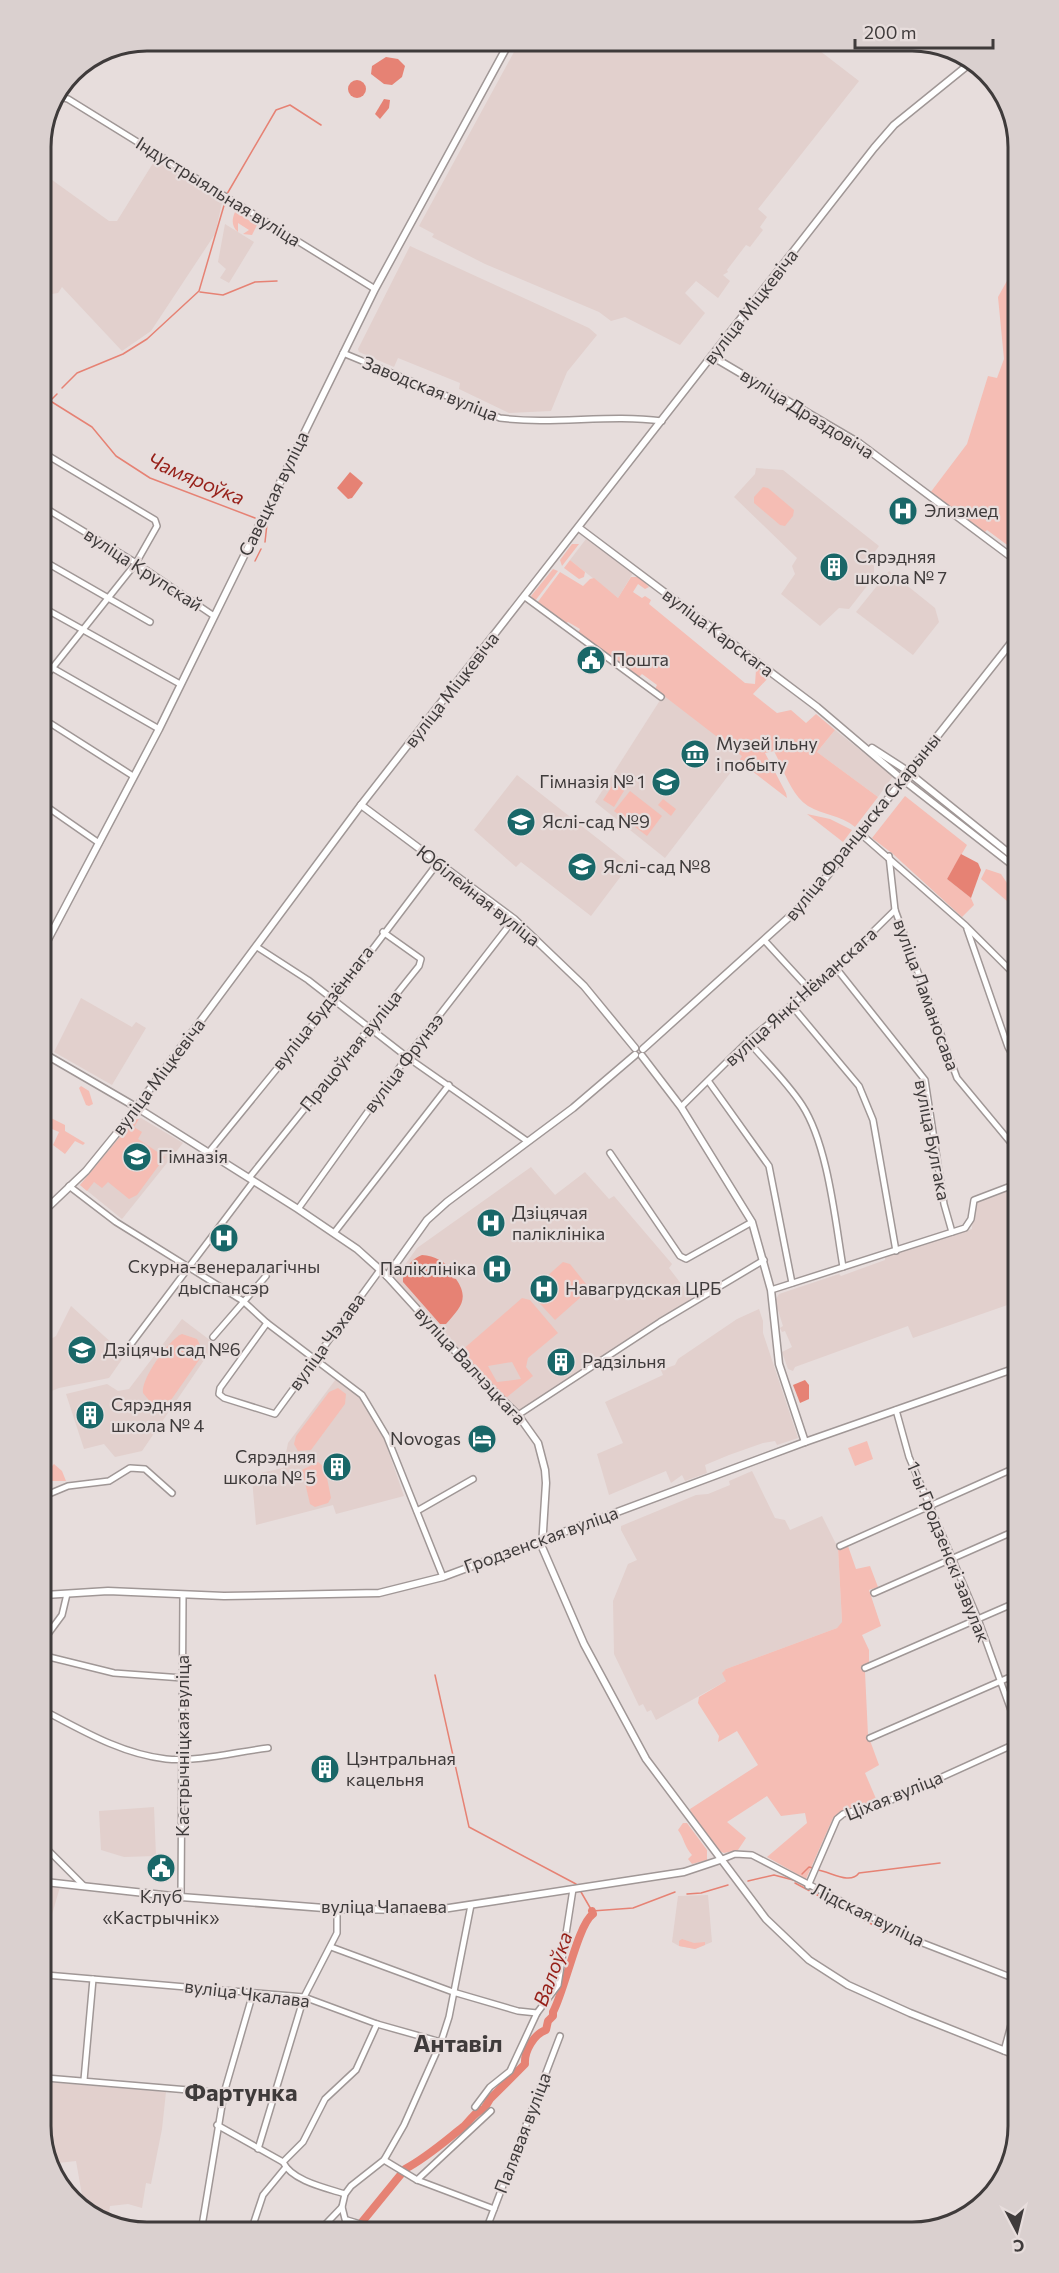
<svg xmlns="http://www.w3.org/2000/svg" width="1059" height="2273" font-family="Commissioner,sans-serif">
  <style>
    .built { fill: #e2d0cd }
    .green { fill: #f5bdb4; fill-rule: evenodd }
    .water { fill: #e68274 }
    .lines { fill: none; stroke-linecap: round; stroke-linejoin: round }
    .stream { stroke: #e68274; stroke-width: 1.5 }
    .river { stroke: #e68274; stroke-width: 8 }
    .minor-casing { stroke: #a09796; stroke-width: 8 }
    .tertiary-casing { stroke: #a09796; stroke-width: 9 }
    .minor { stroke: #fff; stroke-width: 5 }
    .tertiary { stroke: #fff; stroke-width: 6 }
    .labels { text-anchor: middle; stroke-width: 4.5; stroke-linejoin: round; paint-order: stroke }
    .street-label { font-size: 18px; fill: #3f3b3b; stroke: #e7dddc }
    .poi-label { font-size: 18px; fill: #3f3b3b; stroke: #e7dddc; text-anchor: start }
    .water-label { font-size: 20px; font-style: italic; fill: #961f18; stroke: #e7dddc }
    .district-label { font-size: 24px; font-weight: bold; fill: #3f3b3b; stroke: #e7dddc }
    .rim { fill: none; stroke: #3f3b3b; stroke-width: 3 }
  </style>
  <rect width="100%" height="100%" fill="#e7dddc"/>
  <!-- built -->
  <g class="built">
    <path d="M520 41H807L859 81 758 209 767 217 760 227 763 230 750 247 746 245 727 270 728 272 723 275 730 281 718 298 696 281 685 293 705 313 680 345 625 317 611 321 599 312 485 264 432 237 434 234 419 226Z"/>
    <path d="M155 160 222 203 215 234 151 331 122 351 62 287 58 293 45 295 41 172 109 221H117Z"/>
    <path d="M225 224 254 242 229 283 220 278 226 269 218 262Z"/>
    <path d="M410 246 563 316 589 328 597 335 567 372 551 411 509 413 459 389 460 383 398 358 394 367 359 352 358 349Z"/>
    <path d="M756 468 783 470 879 546 869 560 874 564V577L849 609 839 608 820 626 781 594 795 574 792 566 797 558 734 497 755 474Z"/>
    <path d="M586 539 633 573 618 598 570 560Z"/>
    <path d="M889 571 935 608 939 622 913 655 856 612Z"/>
    <path d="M664 694 744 755 665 858 595 802Z"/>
    <path d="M835 730 893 776 878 797 817 752Z"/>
    <path d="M517 775 630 864 591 916 521 862 516 867 474 830Z"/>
    <path d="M81 998 132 1027 136 1022 146 1028 112 1085 54 1052Z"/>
    <path d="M141 1118 183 1143 122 1219 80 1185 134 1120Z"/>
    <path d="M531 1167 555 1195 585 1172 609 1199 614 1196 672 1264 669 1268 692 1298 519 1413 398 1283 396 1277 417 1248Z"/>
    <path d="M1016 1187V1302L913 1338 908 1326 795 1367 793 1371 788 1369 782 1352 792 1347 785 1331 782 1332 780 1328 783 1326 775 1301 779 1294 839 1274 841 1276 885 1260V1257L972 1229 973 1203Z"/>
    <path d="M71 1306 125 1355 109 1378 59 1388 44 1394V1343L56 1336Z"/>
    <path d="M759 1309 763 1321V1333L798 1438 777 1445 775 1441 763 1443 729 1455 705 1465 707 1473 685 1481 682 1475 671 1483 666 1471 609 1495 597 1454 623 1443 605 1402 663 1375 661 1370 675 1365 678 1359 737 1319Z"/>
    <path d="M182 1319 215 1344 142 1451 115 1457 104 1444 84 1449 66 1394 107 1384 118 1391 129 1389Z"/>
    <path d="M336 1379 362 1399 382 1433 404 1496 336 1514 333 1505 256 1525 252 1479 256 1474 283 1468 288 1443Z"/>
    <path d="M752 1471 775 1518 785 1520 790 1530 822 1516 838 1548 842 1623 837 1628 726 1669V1681L656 1720 651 1710 647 1712 643 1704 639 1706 614 1654 613 1601 628 1564 637 1560 621 1530V1526L696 1495 708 1494 730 1485 729 1481Z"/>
    <path d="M154 1807 156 1856 124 1857 101 1850 99 1811Z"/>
    <path d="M45 1885 60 1887 46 1935Z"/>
    <path d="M708 1895 712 1942 695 1949 679 1946 672 1942 678 1896Z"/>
    <path d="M46 2082 166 2092 162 2129 151 2184 146 2183 142 2208 128 2204 110 2206 108 2220 85 2212 76 2161 49 2164 46 2161Z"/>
  </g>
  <!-- green -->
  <g class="green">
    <path d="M235 212 257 225 252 235 243 234 249 230 238 223V232C231 226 232 219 235 212Z"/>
    <path d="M1013 270 1014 550 987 530 984 533 930 493 967 444 988 376 997 378 1004 359 998 297Z"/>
    <path d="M763 487 768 488 794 510 793 516 785 526 780 525 754 503V497Z"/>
    <path d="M572 544H579L562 566 560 560Z"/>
    <path d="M570 560 585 572 584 577 579 579 564 568Z"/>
    <path d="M553 569 558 571 535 601 531 596Z"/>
    <path d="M560 572 583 586 590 579 594 578 618 598 631 577H640L649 587 645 589 638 584 633 592 642 598 645 596 651 600 649 604 745 683 755 684 756 670 759 668 770 676 753 694 777 713 791 710 806 723 816 714 835 730 817 752 878 797 855 827C841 815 823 815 808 806 791 795 783 768 774 751L765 753 786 793 787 798 739 761 742 756 655 689 657 685 642 674 639 677 578 633 580 629 568 622 565 624 537 603Z"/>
    <path d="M616 780 627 786 614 807 603 800Z"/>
    <path d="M630 791 662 816 647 836 614 811Z"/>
    <path d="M905 796 967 845 947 879 971 898 974 905 962 917 893 854 872 838Z"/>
    <path d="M663 799 676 809 671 816 658 805Z"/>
    <path d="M807 814 830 819 852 830 843 842Z"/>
    <path d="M986 869 1001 874 1015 895 1007 901 981 879Z"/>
    <path d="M81 1086 89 1091 93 1104 89 1106 86 1105 79 1088Z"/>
    <path d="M43 1114 65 1125V1131L85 1143 83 1145 75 1141 65 1154 53 1145 59 1132 43 1125Z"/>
    <path d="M139 1119 134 1127 142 1132 138 1139 165 1157 137 1195 129 1199 108 1182 102 1188 94 1182 87 1191 80 1185 134 1120Z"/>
    <path d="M563 1262 570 1264 590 1289 555 1320 529 1292Z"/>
    <path d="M522 1298 530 1300 558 1333 528 1358 526 1367 533 1376 506 1398 461 1351ZM512 1362 521 1379 497 1382 488 1366Z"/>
    <path d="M182 1334 197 1339 202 1349 199 1360 171 1400 163 1405 152 1404 143 1393C140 1380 169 1339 182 1334Z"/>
    <path d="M338 1388 346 1394 345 1404 311 1450 298 1451 294 1444 296 1436 329 1392Z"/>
    <path d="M867 1441 873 1459 855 1466 848 1448Z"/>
    <path d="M318 1462 325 1468 331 1498 328 1503 315 1507 310 1504 302 1470Z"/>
    <path d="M54 1464 62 1471 66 1481H44V1474Z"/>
    <path d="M848 1546 856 1569 870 1566 878 1587 869 1590 881 1626 862 1635 869 1650V1664L863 1667 865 1672 868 1735 879 1765 865 1773 877 1801 842 1811 833 1818 806 1879 767 1857 807 1823 805 1813 781 1816 767 1796 727 1822 746 1838 738 1850 724 1853 715 1849 691 1815 690 1809 758 1765 737 1731 718 1742 719 1736 698 1703 699 1697 726 1681 722 1673 726 1669 837 1628 842 1622 838 1548Z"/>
    <path d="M683 1823H687L707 1850V1860L692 1864 688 1859 692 1855C684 1846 684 1838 678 1830Z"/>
    <path d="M682 1939 694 1943 705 1942V1945L695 1949 679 1946V1941Z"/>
  </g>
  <!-- water -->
  <g class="water">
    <path d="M386 57 398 59 405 66 402 77 392 85 384 84 371 74 372 66Z"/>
    <circle cx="357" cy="89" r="9"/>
    <path d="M384 99 390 100 389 108 380 119 375 114Z"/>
    <path d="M350 472 363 483 352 498 348 499 337 488Z"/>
    <path d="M961 854 978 863 981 870 971 898 947 879Z"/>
    <path d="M422 1255C435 1256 446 1262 454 1273L452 1278 456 1279C470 1299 460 1308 446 1324H440L403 1282C402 1271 411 1259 422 1255Z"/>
    <path d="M805 1380 809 1385V1399L800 1403 793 1385Z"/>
  </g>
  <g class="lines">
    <!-- stream -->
    <g class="stream">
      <path d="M227 194 276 110 290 105 321 125"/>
      <path d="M200 292 223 295 255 282 277 281"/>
      <path d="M62 388 77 373 123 354 147 339 199 291 225 202"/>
      <path d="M44 397 92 427 116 456 150 478 255 518"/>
      <path d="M52 399 57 394"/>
      <path d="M265 542 267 524"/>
      <path d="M255 561 261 549"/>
      <path d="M435 1675 469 1827 576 1884"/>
      <path d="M818 1870C831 1872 850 1885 859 1873L940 1863"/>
      <path d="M802 1874 809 1867 813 1868"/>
      <path d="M748 1881 774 1875 797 1881"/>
      <path d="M795 1883 890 1934"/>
      <path d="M581 1892 592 1911 633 1908 675 1892"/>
      <path d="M687 1894 701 1893 728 1885"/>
    </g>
    <!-- river -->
    <g class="river">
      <path d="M405 2169C426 2158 444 2142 463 2127 470 2121 475 2111 484 2109L490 2099 525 2064C524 2051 534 2034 546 2030L548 2021 553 2016V2012C565 1990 578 1924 593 1914L592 1911"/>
      <path d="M362 2222 402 2173"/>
      <path d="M359 2231V2230"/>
    </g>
    <!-- minor casing -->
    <g class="minor-casing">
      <g id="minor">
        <path d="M60 97 68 99 375 289"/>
        <path d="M343 353 500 418C554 425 608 414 662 421"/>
        <path d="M42 452 155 520 157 526 136 563 42 681"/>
        <path d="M42 506 136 563 214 616"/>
        <path d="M42 560 150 622"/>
        <path d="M525 597 661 697"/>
        <path d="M42 607 180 684"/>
        <path d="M42 662 159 729"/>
        <path d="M42 718 133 776"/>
        <path d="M43 804 99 843"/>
        <path d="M862 835 966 926 1015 975"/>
        <path d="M889 856 895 910 957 1078 1016 1149"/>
        <path d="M967 929 1008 1047 1015 1059"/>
        <path d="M765 941 810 990"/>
        <path d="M257 947 308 980 407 1057 527 1141"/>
        <path d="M836 968 925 1080 944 1204 952 1232"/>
        <path d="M792 1006 859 1086 873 1120 896 1251"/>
        <path d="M748 1041C766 1062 787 1082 802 1105 828 1145 835 1220 843 1267"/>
        <path d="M709 1082 769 1166 792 1283"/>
        <path d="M681 1107 748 1041 836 968 895 910"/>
        <path d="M209 1152 350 979 437 864"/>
        <path d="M610 1153 680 1256 686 1259 752 1222"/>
        <path d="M249 1178 419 966 421 959 383 932"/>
        <path d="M69 1186 116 1222 243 1301 267 1323 362 1395 387 1437 443 1577"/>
        <path d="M298 1209 407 1057 514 919"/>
        <path d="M334 1233 449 1085"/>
        <path d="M771 1290 965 1228 971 1219 974 1200 1016 1184"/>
        <path d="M267 1323 220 1388 219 1394 224 1398 275 1414 380 1270"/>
        <path d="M213 1337 266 1276"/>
        <path d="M131 1344 253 1182"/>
        <path d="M896 1410 909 1457 978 1619 1017 1727"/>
        <path d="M518 1415 660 1322 764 1260"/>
        <path d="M44 1496 68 1486 109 1481 130 1468 145 1469 172 1493"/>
        <path d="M417 1511 473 1479"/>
        <path d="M840 1546 1017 1467"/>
        <path d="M874 1593 1017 1530"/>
        <path d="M45 1638 62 1615 67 1594"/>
        <path d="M45 1656 114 1673 183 1678"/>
        <path d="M865 1668 1017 1602"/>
        <path d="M45 1711C83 1731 122 1754 166 1759 198 1762 235 1752 268 1748"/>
        <path d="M870 1738 1017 1674"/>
        <path d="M45 1847 84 1886"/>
        <path d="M720 1860 735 1854 752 1855 920 1942 1018 1980"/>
        <path d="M808 1886 837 1819 843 1814 889 1801 1017 1743"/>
        <path d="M181 1897 183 1596"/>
        <path d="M331 1947 453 1992 518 2011 537 2013"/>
        <path d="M46 1975 304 1997 377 2024 441 2042"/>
        <path d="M1004 2051 1018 1999"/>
        <path d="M46 2078 224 2093"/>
        <path d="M84 2080 93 1979"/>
        <path d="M475 2107 490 2087 510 2071 537 2013 558 1985 573 1889"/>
        <path d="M217 2125 283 2162C292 2181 326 2188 345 2194"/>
        <path d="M258 2149 304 1997 337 1933V1909"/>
        <path d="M384 2160 417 2180 494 2209"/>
        <path d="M283 2162 303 2142 325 2099 356 2070 377 2024"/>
        <path d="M417 2180 491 2111"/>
        <path d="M342 2207 348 2231"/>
        <path d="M347 2220 383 2231"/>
        <path d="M486 2230 560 2036"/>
        <path d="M135 2231 170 2232"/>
        <path d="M251 2231 263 2195 286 2167"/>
        <path d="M319 2231 342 2207 345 2194 351 2186 384 2160 404 2125 441 2042 449 2017 471 1905"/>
        <path d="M201 2232 224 2093 253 1993"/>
      </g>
    </g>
    <!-- tertiary casing -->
    <g class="tertiary-casing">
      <g id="tertiary">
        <path d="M713 357 859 443 1014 559"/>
        <path d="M579 528 817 707 897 775 1015 867"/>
        <path d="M872 748 903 768 1015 858"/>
        <path d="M361 805 514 919 584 986 635 1048"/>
        <path d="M43 949 159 729 375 289 510 41"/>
        <path d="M643 1049 808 900 1014 639"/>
        <path d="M43 1053 136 1107 298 1209 357 1249 387 1276 476 1374 518 1415 538 1443 545 1470 546 1483 542 1547 584 1644 646 1759 766 1919 809 1960 848 1985 910 2013 1018 2056"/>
        <path d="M642 1056 681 1107 752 1222 771 1290 779 1364 805 1442"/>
        <path d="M44 1211 86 1171 121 1128 361 805 874 148 894 125 973 61"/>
        <path d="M387 1276 427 1220 447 1202 573 1108 635 1055"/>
        <path d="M45 1595 108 1591 224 1596 379 1593 443 1577 805 1442 1016 1368"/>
        <path d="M45 1882 181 1897 337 1909 417 1910H436L684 1872 720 1860"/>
      </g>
    </g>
    <!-- minor -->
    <use href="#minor" class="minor"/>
    <!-- tertiary -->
    <use href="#tertiary" class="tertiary"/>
  </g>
  <!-- icons -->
  <defs>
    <g id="hospital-disc" transform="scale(1.5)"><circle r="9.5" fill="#196768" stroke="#e7dddc"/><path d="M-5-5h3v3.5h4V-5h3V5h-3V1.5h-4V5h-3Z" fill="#fff"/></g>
    <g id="building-disc" transform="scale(1.5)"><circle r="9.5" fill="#196768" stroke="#e7dddc"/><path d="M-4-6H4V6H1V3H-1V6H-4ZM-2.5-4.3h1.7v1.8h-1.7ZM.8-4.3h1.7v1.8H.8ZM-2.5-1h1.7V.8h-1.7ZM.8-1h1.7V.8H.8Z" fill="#fff"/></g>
    <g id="civic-disc" transform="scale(1.5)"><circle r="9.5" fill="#196768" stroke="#e7dddc"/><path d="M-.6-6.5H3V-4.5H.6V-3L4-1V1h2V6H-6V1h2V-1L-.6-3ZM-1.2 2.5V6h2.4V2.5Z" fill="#fff"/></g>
    <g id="museum-disc" transform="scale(1.5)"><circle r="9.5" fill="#196768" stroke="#e7dddc"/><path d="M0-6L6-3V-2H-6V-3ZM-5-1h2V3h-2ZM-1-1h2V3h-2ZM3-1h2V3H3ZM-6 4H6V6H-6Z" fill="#fff"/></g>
    <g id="school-disc" transform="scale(1.5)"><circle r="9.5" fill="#196768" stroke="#e7dddc"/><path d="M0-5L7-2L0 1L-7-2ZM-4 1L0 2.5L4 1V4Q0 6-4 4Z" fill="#fff"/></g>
    <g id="hotel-disc" transform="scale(1.5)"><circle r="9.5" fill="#196768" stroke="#e7dddc"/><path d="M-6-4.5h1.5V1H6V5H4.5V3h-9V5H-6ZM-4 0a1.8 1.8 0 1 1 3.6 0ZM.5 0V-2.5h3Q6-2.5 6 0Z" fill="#fff"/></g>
  </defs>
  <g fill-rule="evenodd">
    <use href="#hospital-disc" x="903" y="511"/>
    <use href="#building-disc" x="834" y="567"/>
    <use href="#civic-disc" x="591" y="660"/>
    <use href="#museum-disc" x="695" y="754"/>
    <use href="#school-disc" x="666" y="782"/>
    <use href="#school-disc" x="521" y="822"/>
    <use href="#school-disc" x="582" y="867"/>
    <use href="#school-disc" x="137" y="1157"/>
    <use href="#hospital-disc" x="491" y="1223"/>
    <use href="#hospital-disc" x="224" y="1238"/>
    <use href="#hospital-disc" x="497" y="1269"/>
    <use href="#hospital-disc" x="544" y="1289"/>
    <use href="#school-disc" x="82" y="1350"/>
    <use href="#building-disc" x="561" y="1362"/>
    <use href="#building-disc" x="90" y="1415"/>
    <use href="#hotel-disc" x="482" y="1439"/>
    <use href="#building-disc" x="337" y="1467"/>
    <use href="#building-disc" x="325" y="1769"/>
    <use href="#civic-disc" x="161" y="1868"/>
  </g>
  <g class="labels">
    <!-- street labels -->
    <g class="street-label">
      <text transform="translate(218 192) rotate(32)" y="6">Індустрыяльная вуліца</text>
      <text transform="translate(751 307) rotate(-52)" y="6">вуліца Міцкевіча</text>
      <text transform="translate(430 389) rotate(22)" y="6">Заводская вуліца</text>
      <text transform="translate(807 414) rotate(32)" y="6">вуліца Драздовіча</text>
      <text transform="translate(274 494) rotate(-64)" y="6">Савецкая вуліца</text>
      <text transform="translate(143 570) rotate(33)" y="6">вуліца Крупскай</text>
      <text transform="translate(718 633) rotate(37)" y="6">вуліца Карскага</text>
      <text transform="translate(452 690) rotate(-52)" y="6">вуліца Міцкевіча</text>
      <text transform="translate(863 827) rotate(-51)" y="6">вуліца Францыска Скарыны</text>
      <text transform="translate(478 896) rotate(38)" y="6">Юбілейная вуліца</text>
      <text transform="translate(926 995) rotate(70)" y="6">вуліца Ламаносава</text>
      <text transform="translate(801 997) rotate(-42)" y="6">вуліца Янкі Нёманскага</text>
      <text transform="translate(323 1008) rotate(-52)" y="6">вуліца Будзённага</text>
      <text transform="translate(351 1051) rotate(-51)" y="6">Працоўная вуліца</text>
      <text transform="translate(404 1063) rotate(-53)" y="6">вуліца Фрунзэ</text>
      <text transform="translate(159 1077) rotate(-53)" y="6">вуліца Міцкевіча</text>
      <text transform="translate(932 1140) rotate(79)" y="6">вуліца Булгака</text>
      <text transform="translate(327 1342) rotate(-54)" y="6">вуліца Чэхава</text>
      <text transform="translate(470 1366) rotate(47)" y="6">вуліца Валчэцкага</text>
      <text transform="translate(541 1540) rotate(-20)" y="6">Гродзенская вуліца</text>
      <text transform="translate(948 1552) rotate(68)" y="6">1-ы Гродзенскі завулак</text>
      <text transform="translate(183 1746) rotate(-90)" y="6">Кастрычніцкая вуліца</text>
      <text transform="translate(894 1796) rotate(-22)" y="6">Ціхая вуліца</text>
      <text x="384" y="1913">вуліца Чапаева</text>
      <text transform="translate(868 1915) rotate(26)" y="6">Лідская вуліца</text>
      <text transform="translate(247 1994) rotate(7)" y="6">вуліца Чкалава</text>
      <text transform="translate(523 2133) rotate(-69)" y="6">Палявая вуліца</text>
    </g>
    <!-- poi labels -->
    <g class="poi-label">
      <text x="924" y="517">Элизмед</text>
      <text x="855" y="563">Сярэдняя<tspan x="855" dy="21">школа № 7</tspan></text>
      <text x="612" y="666">Пошта</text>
      <text x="716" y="750">Музей ільну<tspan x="716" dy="21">і побыту</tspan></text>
      <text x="645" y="788" text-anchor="end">Гімназія № 1</text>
      <text x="542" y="828">Яслі-сад №9</text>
      <text x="603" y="873">Яслі-сад №8</text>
      <text x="158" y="1163">Гімназія</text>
      <text x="512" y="1219">Дзіцячая<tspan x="512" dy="21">паліклініка</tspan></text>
      <text x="224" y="1273" text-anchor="middle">Скурна-венералагічны<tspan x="224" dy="21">дыспансэр</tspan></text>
      <text x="476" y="1275" text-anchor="end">Паліклініка</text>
      <text x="565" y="1295">Навагрудская ЦРБ</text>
      <text x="103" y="1356">Дзіцячы сад №6</text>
      <text x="582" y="1368">Радзільня</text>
      <text x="111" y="1411">Сярэдняя<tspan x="111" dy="21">школа № 4</tspan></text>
      <text x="461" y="1445" text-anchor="end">Novogas</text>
      <text x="316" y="1463" text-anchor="end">Сярэдняя<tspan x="316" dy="21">школа № 5</tspan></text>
      <text x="346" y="1765">Цэнтральная<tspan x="346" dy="21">кацельня</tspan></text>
      <text x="161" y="1903" text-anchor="middle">Клуб<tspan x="161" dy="21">«Кастрычнік»</tspan></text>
    </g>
    <!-- water labels -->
    <g class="water-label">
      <text transform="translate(196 479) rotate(23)" y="7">Чамяроўка</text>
      <text transform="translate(553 1969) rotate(-70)" y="7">Валоўка</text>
    </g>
    <!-- district labels -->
    <g class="district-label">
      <text x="458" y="2052">Антавіл</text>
      <text x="241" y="2101">Фартунка</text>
    </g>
  </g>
  <!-- crop -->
  <path d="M0 0H1059V2273H0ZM147 51H912A96 96 0 0 1 1008 147V2126A96 96 0 0 1 912 2222H147A96 96 0 0 1 51 2126V147A96 96 0 0 1 147 51Z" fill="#dad0cf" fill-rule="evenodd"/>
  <path class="rim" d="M147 51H912A96 96 0 0 1 1008 147V2126A96 96 0 0 1 912 2222H147A96 96 0 0 1 51 2126V147A96 96 0 0 1 147 51Z"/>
  <!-- north arrow -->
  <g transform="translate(1017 2231) rotate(173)" stroke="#e7dddc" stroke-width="4.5" paint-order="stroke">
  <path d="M0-4.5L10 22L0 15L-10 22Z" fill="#3f3b3b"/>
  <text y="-9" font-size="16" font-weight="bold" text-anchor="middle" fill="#3f3b3b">С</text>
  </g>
  <!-- scale -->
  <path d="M855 39v9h138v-9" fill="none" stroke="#3f3b3b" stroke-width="3"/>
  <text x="864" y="39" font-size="18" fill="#3f3b3b" stroke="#e7dddc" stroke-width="4.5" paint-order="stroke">200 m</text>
</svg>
